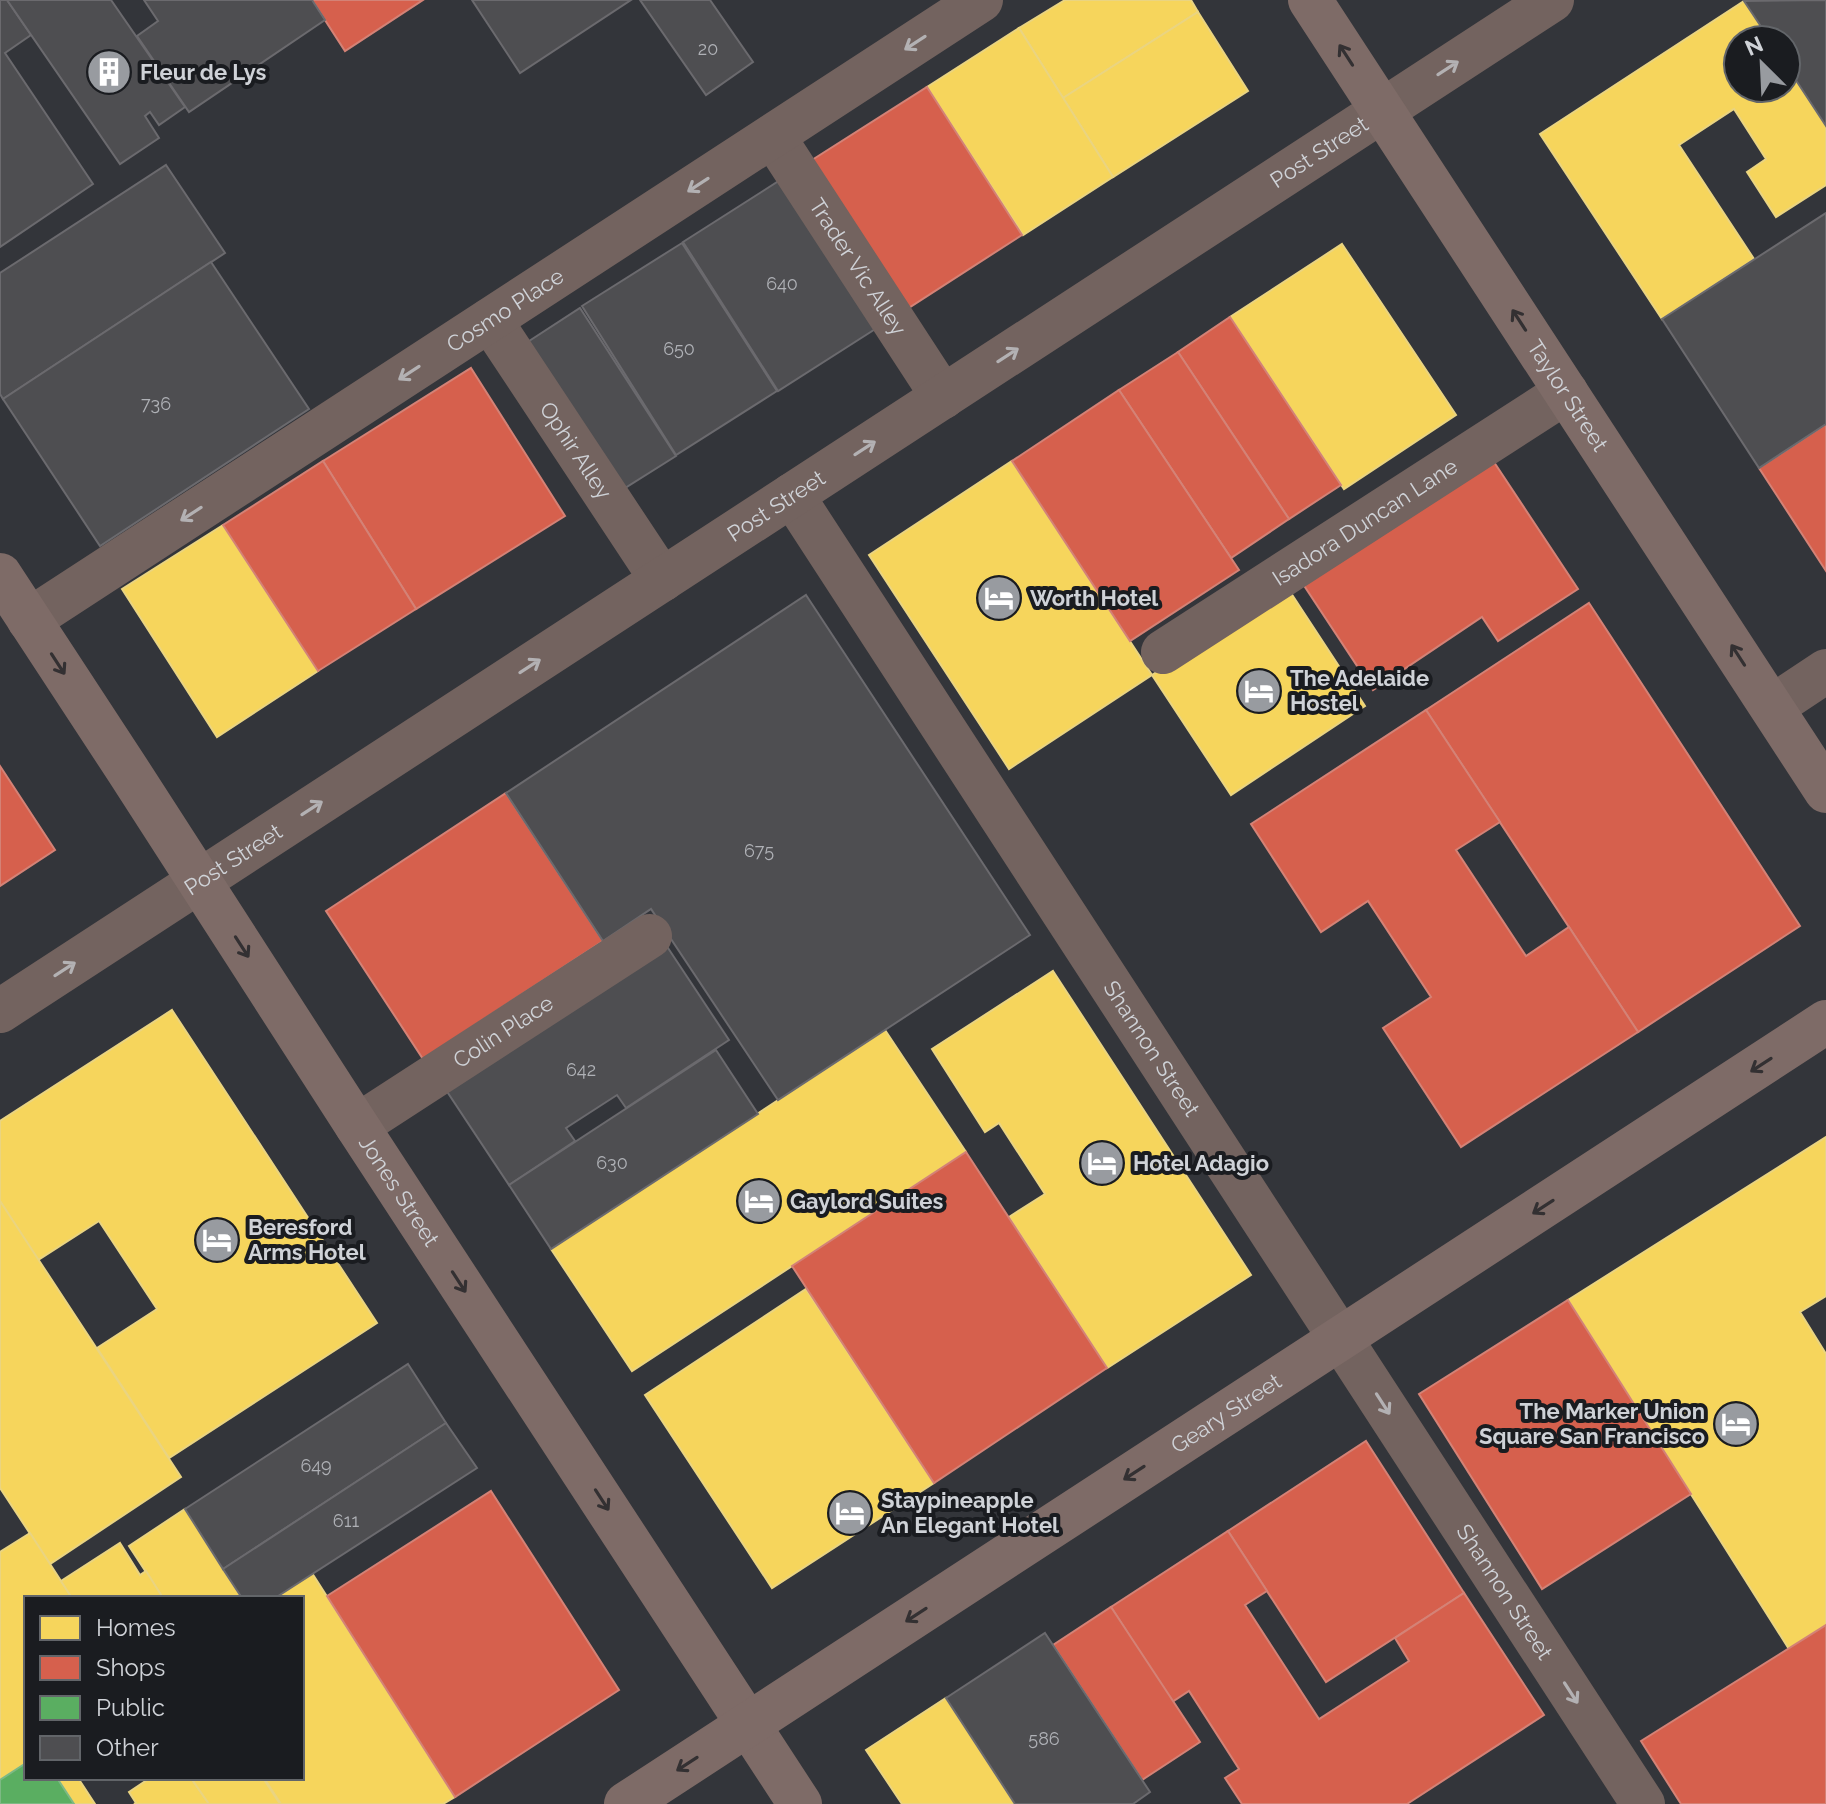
<svg xmlns="http://www.w3.org/2000/svg" width="1826" height="1804" font-family="Raleway,sans-serif">
  <style>
    .homes { fill: #f6d55c; stroke: #ead481; stroke-width: 2 }
    .shops { fill: #d6604d; stroke: #d48276; stroke-width: 2 }
    .public { fill: #5aae61; stroke: #7db984; stroke-width: 2 }
    .building { fill: #4e4e51; stroke: #6b6a6e; stroke-width: 2 }
    .lines { fill: none; stroke-linecap: round; stroke-linejoin: round }
    .minor { stroke: #73635f; stroke-width: 44 }
    .major { stroke: #7e6b67; stroke-width: 44 }
    .oneway { stroke: #b3b1b3 }
    .oneway2 { stroke: #333032 }
    .labels { text-anchor: middle; stroke-width: 8; stroke-linejoin: round; paint-order: stroke }
    .number-label { font-size: 18px; fill: #afb1b6 }
    .poi-label { font-size: 22px; font-weight: bold; fill: #cfd2d7; stroke: #1a1c20; text-anchor: start }
    .street-label { font-size: 22px; fill: #cfd2d7; stroke: #1a1c20 }
  </style>
  <rect width="100%" height="100%" fill="#33353a"/>
  <!-- homes -->
  <g class="homes">
    <path d="M1065 0H1191L1198 12 1063 98 1019 28Z"/>
    <path d="M1744 1 1770 40H1738V88H1786V65L1826 126V185L1776 217 1747 172 1766 159 1734 109 1679 145 1754 259 1662 319 1540 134Z"/>
    <path d="M1198 12 1248 91 1113 177 1063 98Z"/>
    <path d="M1019 28 1113 177 1023 235 927 87Z"/>
    <path d="M1342 244 1456 415 1344 489 1230 317Z"/>
    <path d="M1012 461 1152 675 1009 769 869 555Z"/>
    <path d="M223 525 318 671 217 737 122 589Z"/>
    <path d="M1287 587 1365 706 1231 795 1152 675Z"/>
    <path d="M1053 971 1251 1275 1107 1368 1009 1217 1045 1194 999 1123 985 1132 932 1049Z"/>
    <path d="M172 1010 377 1323 169 1458 97 1348 157 1309 99 1221 38 1260 0 1201V1121Z"/>
    <path d="M885 1030 966 1152 632 1371 551 1249Z"/>
    <path d="M1826 1137V1296L1800 1312 1826 1354V1625L1789 1649 1568 1300Z"/>
    <path d="M0 1201 181 1477 50 1564 0 1488Z"/>
    <path d="M806 1289 934 1483 772 1588 645 1395Z"/>
    <path d="M185 1509 223 1569 242 1598H163L129 1546Z"/>
    <path d="M30 1533 72 1598H26V1763L0 1780V1552Z"/>
    <path d="M120 1543 140 1575 146 1571 163 1598H72L61 1581Z"/>
    <path d="M312 1573 455 1797 443 1804H281L264 1778H302V1598H275Z"/>
    <path d="M946 1698 1015 1804H902L866 1750Z"/>
    <path d="M57 1778H78L95 1804H74Z"/>
    <path d="M150 1778H191L209 1804H134L136 1803 129 1792Z"/>
    <path d="M191 1778H263L280 1804H209Z"/>
  </g>
  <!-- shops -->
  <g class="shops">
    <path d="M312 0H423L345 51Z"/>
    <path d="M927 87 1022 235 907 309 812 160Z"/>
    <path d="M1230 317 1341 485 1289 519 1178 352Z"/>
    <path d="M1178 352 1289 519 1231 558 1119 390Z"/>
    <path d="M471 368 565 516 416 609 323 461Z"/>
    <path d="M1119 390 1239 570 1130 641 1012 461Z"/>
    <path d="M1826 424V571L1759 468Z"/>
    <path d="M1488 453 1578 589 1498 641 1482 617 1373 690 1299 578Z"/>
    <path d="M323 461 416 609 318 671 223 525Z"/>
    <path d="M1589 603 1800 926 1638 1032 1426 710Z"/>
    <path d="M1426 710 1500 822 1456 850 1526 956 1569 927 1638 1032 1461 1147 1383 1028 1431 997 1368 901 1321 932 1251 824Z"/>
    <path d="M0 766 55 850 0 886Z"/>
    <path d="M506 793 603 941 423 1059 326 911Z"/>
    <path d="M966 1152 1107 1368 934 1483 792 1266Z"/>
    <path d="M1568 1300 1691 1494 1542 1589 1419 1394Z"/>
    <path d="M1366 1441 1464 1593 1326 1682 1228 1531Z"/>
    <path d="M491 1491 619 1690 455 1797 327 1596Z"/>
    <path d="M1228 1531 1267 1591 1245 1605 1319 1719 1409 1661 1395 1638 1464 1593 1544 1715 1407 1804H1242L1225 1778 1239 1769 1189 1691 1172 1702 1111 1607Z"/>
    <path d="M1111 1607 1200 1742 1142 1780 1053 1645Z"/>
    <path d="M1826 1625V1804H1681L1641 1741Z"/>
  </g>
  <!-- public -->
  <path class="public" d="M26 1763V1778H57L74 1804H0V1780Z"/>
  <!-- building -->
  <g class="building">
    <path d="M0 0H7L31 35 5 53 93 184 0 247Z"/>
    <path d="M7 0H111L185 107 159 125 150 112 145 116 159 138 120 164Z"/>
    <path d="M144 0H312L325 20 189 112 137 36 158 21Z"/>
    <path d="M472 0H631L520 73Z"/>
    <path d="M640 0H710L753 62 706 95Z"/>
    <path d="M1826 0V126L1786 65V40H1770L1744 1Z"/>
    <path d="M166 165 225 253 3 399 0 394V273Z"/>
    <path d="M785 177 880 326 778 391 683 242Z"/>
    <path d="M1826 213V424L1759 468 1662 319Z"/>
    <path d="M682 243 777 391 676 455 582 306Z"/>
    <path d="M211 262 309 409 100 546 3 399Z"/>
    <path d="M580 308 676 456 617 493 523 345Z"/>
    <path d="M806 595 1030 935 778 1100 651 909 603 941 506 793Z"/>
    <path d="M666 945 729 1040 626 1108 617 1095 566 1128 575 1141 509 1185 446 1090Z"/>
    <path d="M716 1050 758 1114 551 1249 509 1185Z"/>
    <path d="M408 1364 446 1423 223 1569 185 1509Z"/>
    <path d="M446 1423 477 1468 275 1598H242L223 1569Z"/>
    <path d="M1045 1633 1150 1792 1133 1804H1015L946 1698Z"/>
  </g>
  <g class="lines">
    <!-- minor -->
    <g class="minor">
      <path id="s1" d="M773 136 943 397"/>
      <path id="s2" d="M490 320 662 580"/>
      <path id="s3" d="M792 495 1643 1804"/>
      <path id="s4" d="M29 620 981 0"/>
      <path id="s5" d="M1163 652 1566 392"/>
      <path d="M1772 707 1826 671"/>
      <path id="s6" d="M0 1011 1552 0"/>
      <path id="s7" d="M357 1126 650 936"/>
    </g>
    <!-- major -->
    <g class="major">
      <path id="s8" d="M1310 0 1826 791"/>
      <path id="s9" d="M0 575 127 769 357 1126 800 1804"/>
      <path id="s10" d="M626 1804 1826 1022"/>
    </g>
  </g>
  <!-- one-way arrows -->
  <defs><path id="oneway-shaft" d="M-6 0H5M1.5-3L5.5 0L1.5 3" fill="none" stroke-width="1.6" stroke-linecap="round" stroke-linejoin="round" transform="scale(2)"/></defs>
  <g class="oneway">
    <use href="#oneway-shaft" transform="translate(915 43) rotate(147)"/>
    <use href="#oneway-shaft" transform="translate(1448 68) rotate(-33)"/>
    <use href="#oneway-shaft" transform="translate(698 185) rotate(147)"/>
    <use href="#oneway-shaft" transform="translate(1008 355) rotate(-33)"/>
    <use href="#oneway-shaft" transform="translate(409 373) rotate(147)"/>
    <use href="#oneway-shaft" transform="translate(865 448) rotate(-33)"/>
    <use href="#oneway-shaft" transform="translate(191 514) rotate(147)"/>
    <use href="#oneway-shaft" transform="translate(530 666) rotate(-33)"/>
    <use href="#oneway-shaft" transform="translate(312 808) rotate(-33)"/>
    <use href="#oneway-shaft" transform="translate(65 969) rotate(-33)"/>
    <use href="#oneway-shaft" transform="translate(1383 1404) rotate(57)"/>
    <use href="#oneway-shaft" transform="translate(1571 1693) rotate(57)"/>
  </g>
  <g class="oneway2">
    <use href="#oneway-shaft" transform="translate(1346 55) rotate(-123)"/>
    <use href="#oneway-shaft" transform="translate(1519 320) rotate(-123)"/>
    <use href="#oneway-shaft" transform="translate(1738 655) rotate(-123)"/>
    <use href="#oneway-shaft" transform="translate(58 664) rotate(57)"/>
    <use href="#oneway-shaft" transform="translate(242 947) rotate(57)"/>
    <use href="#oneway-shaft" transform="translate(1761 1065) rotate(147)"/>
    <use href="#oneway-shaft" transform="translate(1543 1207) rotate(147)"/>
    <use href="#oneway-shaft" transform="translate(459 1282) rotate(57)"/>
    <use href="#oneway-shaft" transform="translate(1134 1473) rotate(147)"/>
    <use href="#oneway-shaft" transform="translate(602 1500) rotate(57)"/>
    <use href="#oneway-shaft" transform="translate(916 1615) rotate(147)"/>
    <use href="#oneway-shaft" transform="translate(687 1764) rotate(147)"/>
  </g>
  <!-- icons -->
  <defs>
    <g id="building-disc" transform="scale(2.3)"><circle r="9.5" fill="#989ba0" stroke="#1a1c20"/><path d="M-4-6H4V6H1V3H-1V6H-4ZM-2.5-4.3h1.7v1.8h-1.7ZM.8-4.3h1.7v1.8H.8ZM-2.5-1h1.7V.8h-1.7ZM.8-1h1.7V.8H.8Z" fill="#fff"/></g>
    <g id="hotel-disc" transform="scale(2.3)"><circle r="9.5" fill="#989ba0" stroke="#1a1c20"/><path d="M-6-4.5h1.5V1H6V5H4.5V3h-9V5H-6ZM-4 0a1.8 1.8 0 1 1 3.6 0ZM.5 0V-2.5h3Q6-2.5 6 0Z" fill="#fff"/></g>
  </defs>
  <g fill-rule="evenodd">
    <use href="#building-disc" x="109" y="72"/>
    <use href="#hotel-disc" x="999" y="598"/>
    <use href="#hotel-disc" x="1259" y="691"/>
    <use href="#hotel-disc" x="1102" y="1163"/>
    <use href="#hotel-disc" x="759" y="1201"/>
    <use href="#hotel-disc" x="217" y="1240"/>
    <use href="#hotel-disc" x="1736" y="1424"/>
    <use href="#hotel-disc" x="850" y="1513"/>
  </g>
  <g class="labels">
    <!-- number labels -->
    <g class="number-label">
      <text x="708" y="55">20</text>
      <text x="782" y="290">640</text>
      <text x="679" y="355">650</text>
      <text x="156" y="410">736</text>
      <text x="759" y="857">675</text>
      <text x="581" y="1076">642</text>
      <text x="612" y="1169">630</text>
      <text x="316" y="1472">649</text>
      <text x="346" y="1527">611</text>
      <text x="1044" y="1745">586</text>
    </g>
    <!-- poi labels -->
    <g class="poi-label">
      <text x="140" y="80">Fleur de Lys</text>
      <text x="1030" y="606">Worth Hotel</text>
      <text x="1290" y="686">The Adelaide<tspan x="1290" dy="25">Hostel</tspan></text>
      <text x="1133" y="1171">Hotel Adagio</text>
      <text x="790" y="1209">Gaylord Suites</text>
      <text x="248" y="1235">Beresford<tspan x="248" dy="25">Arms Hotel</tspan></text>
      <text x="1705" y="1419" text-anchor="end">The Marker Union<tspan x="1705" dy="25">Square San Francisco</tspan></text>
      <text x="881" y="1508">Staypineapple<tspan x="881" dy="25">An Elegant Hotel</tspan></text>
    </g>
    <!-- street labels -->
    <g class="street-label">
      <text dy="8" stroke="none"><textPath href="#s6" startOffset="1574">Post Street</textPath></text>
      <text dy="8" stroke="none"><textPath href="#s1" startOffset="156">Trader Vic Alley</textPath></text>
      <text dy="8" stroke="none"><textPath href="#s4" startOffset="568">Cosmo Place</textPath></text>
      <text dy="8" stroke="none"><textPath href="#s8" startOffset="472">Taylor Street</textPath></text>
      <text dy="8" stroke="none"><textPath href="#s2" startOffset="156">Ophir Alley</textPath></text>
      <text dy="8" stroke="none"><textPath href="#s6" startOffset="926">Post Street</textPath></text>
      <text dy="8" stroke="none"><textPath href="#s5" startOffset="240">Isadora Duncan Lane</textPath></text>
      <text dy="8" stroke="none"><textPath href="#s6" startOffset="278">Post Street</textPath></text>
      <text dy="8" stroke="none"><textPath href="#s7" startOffset="174">Colin Place</textPath></text>
      <text dy="8" stroke="none"><textPath href="#s3" startOffset="660">Shannon Street</textPath></text>
      <text dy="8" stroke="none"><textPath href="#s9" startOffset="734">Jones Street</textPath></text>
      <text dy="8" stroke="none"><textPath href="#s10" startOffset="716">Geary Street</textPath></text>
      <text dy="8" stroke="none"><textPath href="#s3" startOffset="1308">Shannon Street</textPath></text>
    </g>
  </g>
  <!-- legend -->
  <rect x="24" y="1596" width="280" height="184" fill="#1a1c20" stroke="#626569" stroke-width="2"/>
  <rect x="40" y="1616" width="40" height="24" fill="#f6d55c" stroke="#626569" stroke-width="2"/>
  <text x="96" y="1636" font-size="24" fill="#cfd2d7">Homes</text>
  <rect x="40" y="1656" width="40" height="24" fill="#d6604d" stroke="#626569" stroke-width="2"/>
  <text x="96" y="1676" font-size="24" fill="#cfd2d7">Shops</text>
  <rect x="40" y="1696" width="40" height="24" fill="#5aae61" stroke="#626569" stroke-width="2"/>
  <text x="96" y="1716" font-size="24" fill="#cfd2d7">Public</text>
  <rect x="40" y="1736" width="40" height="24" fill="#4e4e51" stroke="#626569" stroke-width="2"/>
  <text x="96" y="1756" font-size="24" fill="#cfd2d7">Other</text>
  <!-- north arrow -->
  <g transform="translate(1762 64) rotate(336)"><circle r="38" fill="#1a1c20" stroke="#626569" stroke-width="2"/>
  <path d="M0-6L14 30L0 20L-14 30Z" fill="#989ba0"/>
  <text y="-12" font-size="22" font-weight="bold" text-anchor="middle" fill="#cfd2d7">N</text>
  </g>
</svg>
